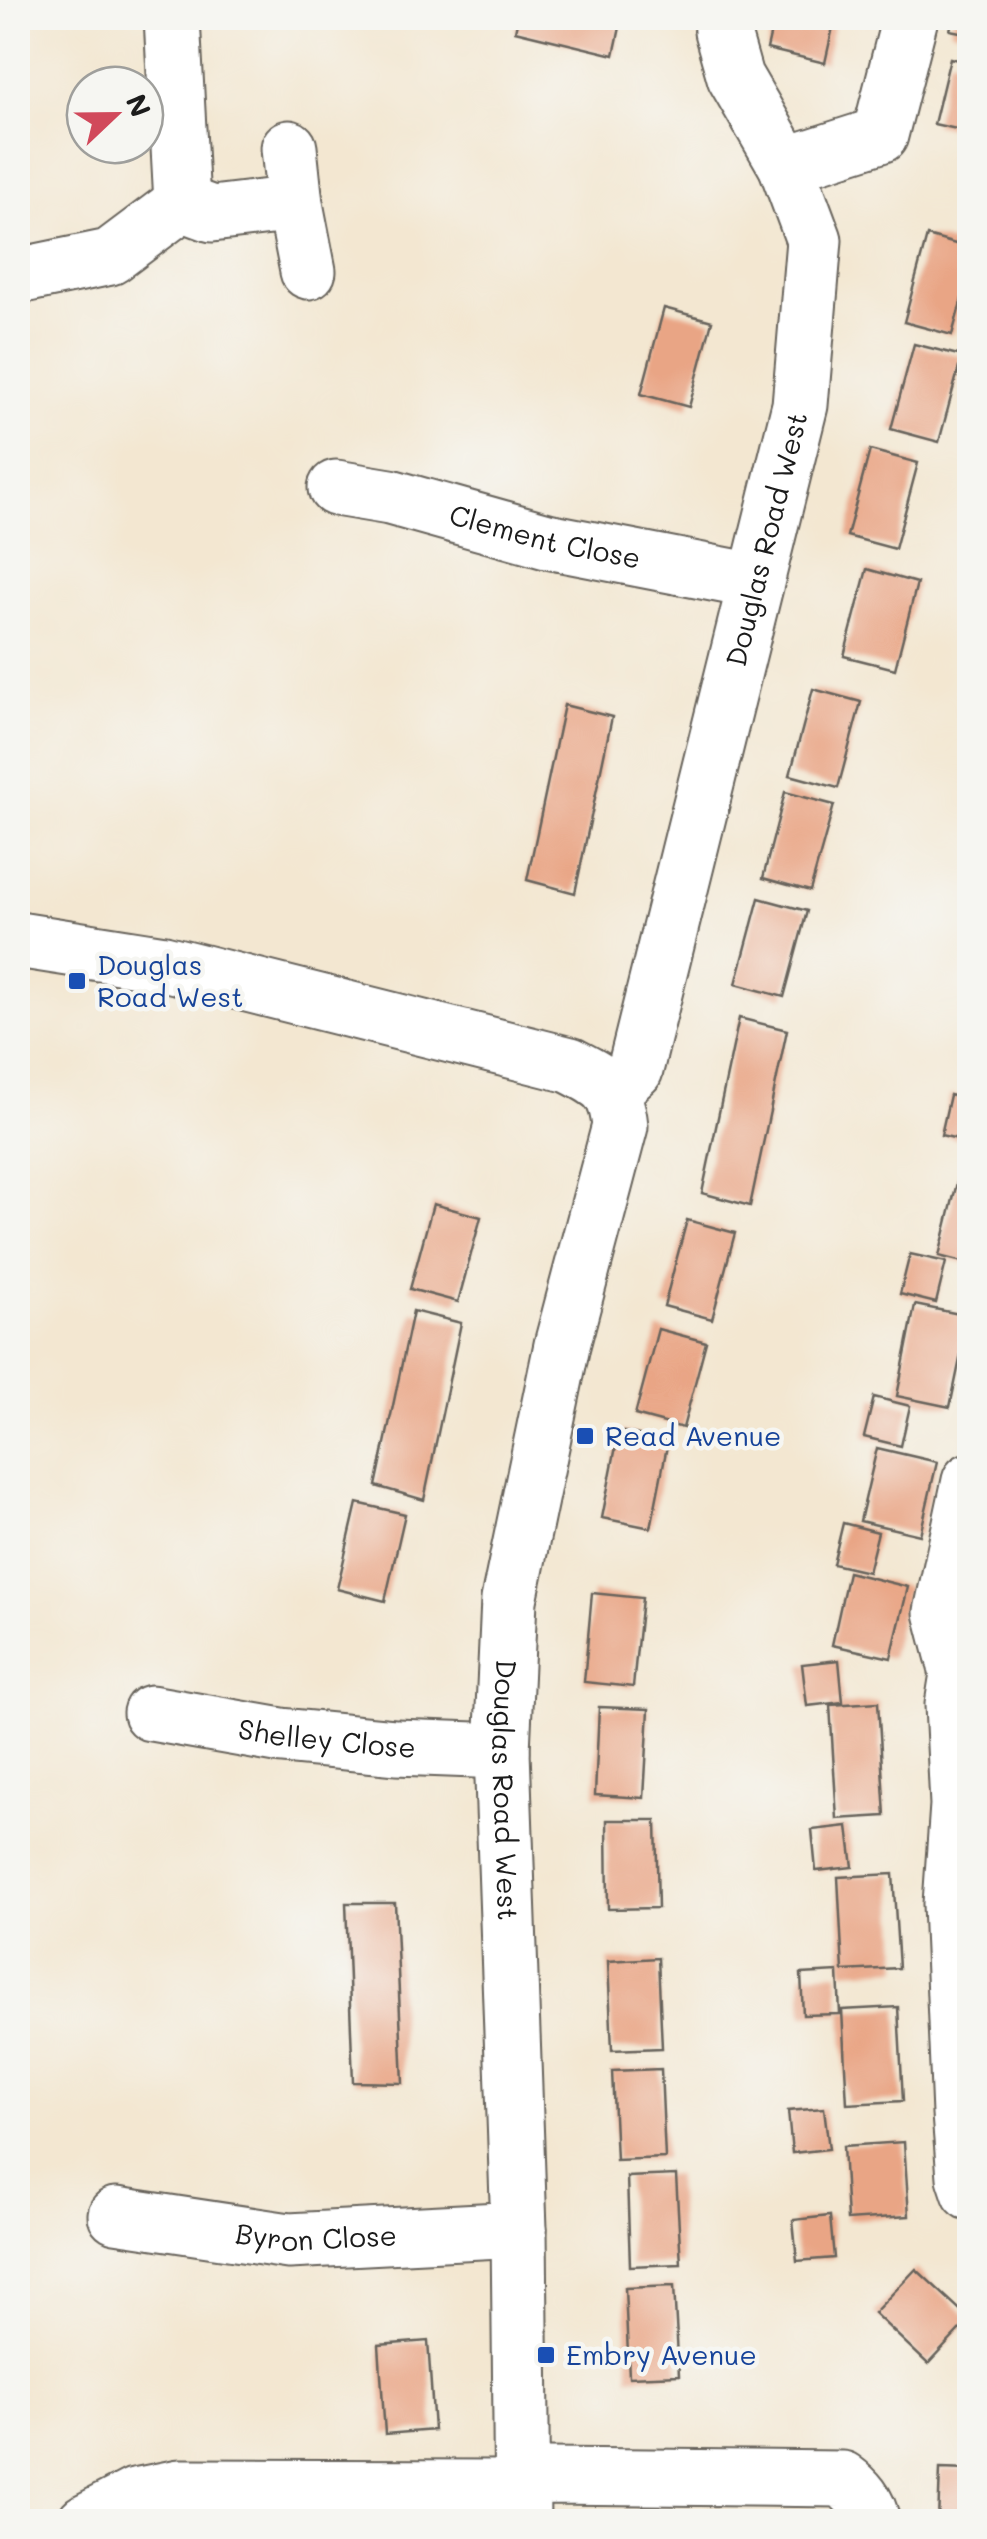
<svg xmlns="http://www.w3.org/2000/svg" width="987" height="2539" font-family="Mali,sans-serif">
  <style>
    .building { fill: #e9a585 }
    .lines { fill: none; stroke-linecap: round; stroke-linejoin: round }
    .minor-casing { stroke: #67635b; stroke-width: 59 }
    .minor { stroke: #fff; stroke-width: 55 }
    .transit-dot { fill: #1a4fb4; stroke: #f6f6f2; stroke-width: 4 }
    .labels { text-anchor: middle; stroke-width: 9; stroke-linejoin: round; paint-order: stroke }
    .street-label { font-size: 28px; fill: #1c1c1c; stroke: #f6f6f2 }
    .transit-label { font-size: 28px; fill: #164399; stroke: #f6f6f2; text-anchor: start }
  </style>
  <rect width="100%" height="100%" fill="#f6f6f2"/>
  <filter id="ink" filterUnits="userSpaceOnUse"><feTurbulence type="fractalNoise" baseFrequency=".01" numOctaves="2"/><feDisplacementMap in="SourceGraphic" scale="20" xChannelSelector="R" yChannelSelector="G"/><feConvolveMatrix kernelMatrix="1 2 1 2 8 2 1 2 1" color-interpolation-filters="sRGB"/></filter>
  <filter id="wash" filterUnits="userSpaceOnUse"><feTurbulence type="fractalNoise" baseFrequency=".0048" numOctaves="4" result="noise"/><feDisplacementMap in="SourceGraphic" scale="40" xChannelSelector="R" yChannelSelector="G"/><feGaussianBlur stdDeviation="2.25" result="paint"/><feColorMatrix in="noise" values="0 0 0 0 0 0 0 0 0 0 0 0 0 0 0 0 0 1.4 0 .05"/><feComposite in="paint" operator="in"/></filter>
  <g filter="url(#wash)">
    <rect width="100%" height="100%" fill="#f3e7d1"/>
    <g id="blocks">
      <!-- building -->
      <g class="building">
        <path d="M518 18H622L614 55 515 31Z"/>
        <path d="M774 18H835L825 63 767 49Z"/>
        <path d="M953 18H970V34L950 30Z"/>
        <path d="M950 58 970 63V132L934 124Z"/>
        <path d="M927 236 970 248V269L952 335 904 322Z"/>
        <path d="M664 308 712 321 689 407 641 394Z"/>
        <path d="M914 344 962 356 939 442 891 429Z"/>
        <path d="M870 450 918 463 895 549 847 536Z"/>
        <path d="M867 569 917 583 895 669 844 656Z"/>
        <path d="M813 689 861 702 838 788 790 775Z"/>
        <path d="M564 705 612 717 575 893 527 880Z"/>
        <path d="M785 792 834 805 810 891 763 878Z"/>
        <path d="M759 898 807 911 784 997 736 984Z"/>
        <path d="M739 1018 787 1030 750 1206 702 1193Z"/>
        <path d="M950 1095 970 1100V1142L941 1135Z"/>
        <path d="M966 1146 970 1147V1264L939 1256Z"/>
        <path d="M433 1204 481 1217 458 1302 410 1289Z"/>
        <path d="M687 1220 735 1233 712 1319 664 1306Z"/>
        <path d="M910 1254 946 1262 936 1303 900 1294Z"/>
        <path d="M915 1305 969 1316 950 1407 897 1396Z"/>
        <path d="M413 1311 461 1323 424 1500 376 1486Z"/>
        <path d="M658 1329 706 1342 683 1428 635 1415Z"/>
        <path d="M874 1397 910 1406 901 1446 864 1437Z"/>
        <path d="M619 1431 668 1441 651 1528 602 1518Z"/>
        <path d="M877 1448 937 1462 920 1535 860 1521Z"/>
        <path d="M357 1503 405 1514 385 1601 337 1589Z"/>
        <path d="M843 1523 878 1532 868 1572 833 1564Z"/>
        <path d="M848 1572 908 1587 891 1658 832 1645Z"/>
        <path d="M592 1593 642 1598 633 1687 584 1682Z"/>
        <path d="M839 1660 843 1702 807 1706 802 1664Z"/>
        <path d="M878 1702 885 1816 837 1819 830 1705Z"/>
        <path d="M599 1707 649 1709 644 1798 595 1795Z"/>
        <path d="M607 1820H656L658 1908 608 1909Z"/>
        <path d="M848 1826 853 1867 816 1871 812 1830Z"/>
        <path d="M893 1874 899 1968 843 1971 838 1877Z"/>
        <path d="M346 1903H395L403 2083 353 2082Z"/>
        <path d="M658 1958 662 2048 612 2050 608 1961Z"/>
        <path d="M838 1972 840 2014 803 2015 801 1974Z"/>
        <path d="M898 2007 903 2101 847 2104 842 2010Z"/>
        <path d="M661 2069 665 2158 616 2160 612 2071Z"/>
        <path d="M824 2108 829 2149 792 2153 788 2111Z"/>
        <path d="M904 2142 909 2216 847 2220 843 2146Z"/>
        <path d="M676 2175 681 2264 630 2266 627 2177Z"/>
        <path d="M830 2216 834 2258 797 2261 793 2220Z"/>
        <path d="M916 2269 970 2319 928 2364 874 2313Z"/>
        <path d="M674 2286 679 2375 629 2377 625 2288Z"/>
        <path d="M428 2341 434 2430 385 2434 379 2345Z"/>
        <path d="M940 2469 970 2470V2522H938Z"/>
        <path d="M225 2514 270 2515V2522H225Z"/>
      </g>
    </g>
  </g>
  <g filter="url(#ink)">
    <use href="#blocks" fill-opacity="0" stroke="#67635b" stroke-width="2.5"/>
    <g class="lines">
      <!-- minor casing -->
      <g class="minor-casing">
        <g id="minor">
          <path d="M172 18 182 203"/>
          <path d="M289 148 295 204"/>
          <path d="M786 165 880 135 910 18"/>
          <path d="M182 203 212 214 295 204 308 271"/>
          <path d="M18 276 110 257 182 203"/>
          <path id="s1" d="M336 488 390 497 547 541 754 581"/>
          <path id="s2" d="M18 940 164 963 570 1065C603 1082 616 1087 620 1126L562 1345 509 1600 502 1751 519 2229 522 2522"/>
          <path id="s3" d="M612 1091 635 1070 800 405 814 240 786 165 735 77 722 31 721 18"/>
          <path d="M970 1481 942 1612 958 1674 953 1705 958 1805 951 1904 960 2114 965 2177 970 2192"/>
          <path id="s4" d="M151 1713 282 1736 396 1747 502 1751"/>
          <path id="s5" d="M116 2215 289 2241 519 2229"/>
          <path d="M85 2522 135 2496 180 2487 500 2488 547 2476 842 2479C857 2490 868 2502 872 2522"/>
        </g>
      </g>
      <!-- minor -->
      <use href="#minor" class="minor"/>
    </g>
  </g>
  <!-- markers -->
  <g class="transit-dot">
    <rect x="67" y="971" width="20" height="20" rx="5"/>
    <rect x="575" y="1426" width="20" height="20" rx="5"/>
    <rect x="536" y="2345" width="20" height="20" rx="5"/>
  </g>
  <g class="labels">
    <!-- street labels -->
    <g class="street-label">
      <text dy="10" stroke="none"><textPath href="#s1" startOffset="215">Clement Close</textPath></text>
      <text dy="10" stroke="none"><textPath href="#s3" startOffset="578">Douglas Road West</textPath></text>
      <text dy="10" stroke="none"><textPath href="#s4" startOffset="178">Shelley Close</textPath></text>
      <text dy="10" stroke="none"><textPath href="#s2" startOffset="1328">Douglas Road West</textPath></text>
      <text dy="10" stroke="none"><textPath href="#s5" startOffset="202">Byron Close</textPath></text>
    </g>
    <!-- transit labels -->
    <g class="transit-label">
      <text x="97" y="975">Douglas<tspan x="97" dy="32">Road West</tspan></text>
      <text x="605" y="1446">Read Avenue</text>
      <text x="566" y="2365">Embry Avenue</text>
    </g>
  </g>
  <!-- margin -->
  <rect width="987" height="2539" fill="none" stroke="#f6f6f2" stroke-width="60"/>
  <!-- north arrow -->
  <g transform="translate(115 115) rotate(68)"><circle r="48" fill="#f6f6f2" stroke="#9f9f9c" stroke-width="2.5"/>
  <path d="M0-8L18 38L0 25L-18 38Z" fill="#d1495b"/>
  <text y="-15" font-size="28" font-weight="bold" text-anchor="middle" fill="#1c1c1c">N</text>
  </g>
</svg>
